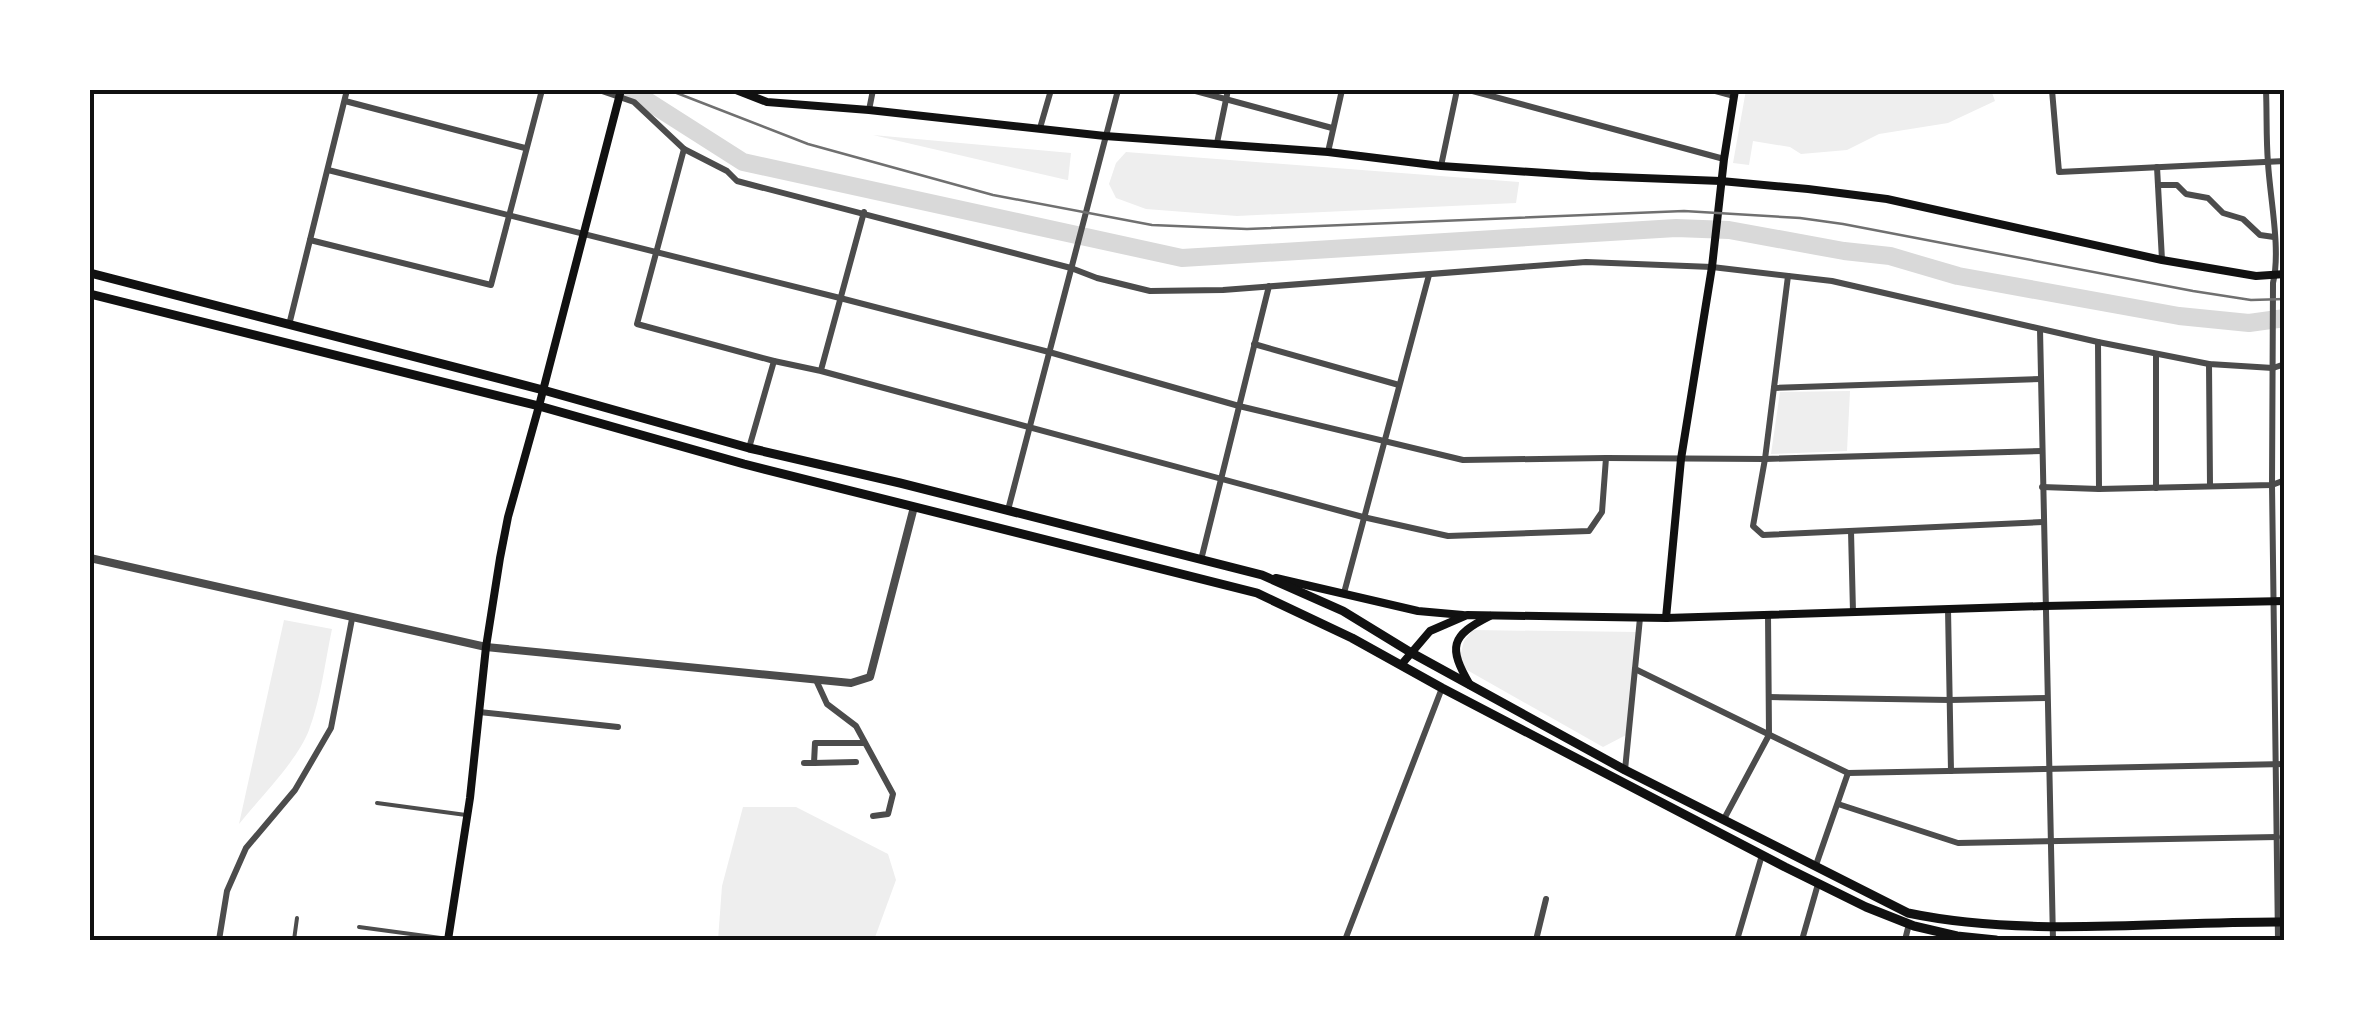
<svg xmlns="http://www.w3.org/2000/svg" width="2375" height="1030" font-family="'Noto Serif',serif">
  <style>
    .green { fill: #eee }
    .lines { fill: none; stroke-linecap: round; stroke-linejoin: round }
    .river { stroke: #d9d9d9; stroke-width: 18 }
    .pedestrian { stroke: #4c4c4c; stroke-width: 4 }
    .minor { stroke: #4c4c4c; stroke-width: 6 }
    .tertiary { stroke: #4c4c4c; stroke-width: 8 }
    .secondary { stroke: #111; stroke-width: 8 }
    .primary { stroke: #111; stroke-width: 9 }
    .tram { stroke: #707070; stroke-width: 2.5 }
    .neatline { fill: none; stroke: #111; stroke-width: 4 }
  </style>
  <rect width="100%" height="100%" fill="#fff"/>
  <!-- green -->
  <g class="green">
    <path d="M1746 90H1991L1995 101 1948 123 1879 134 1847 150 1801 154 1790 147 1753 141 1749 165 1733 163Z"/>
    <path d="M873 135 1071 153 1068 180H1067Z"/>
    <path d="M1126 152 1519 182V183L1516 203 1237 216 1146 209 1116 198 1109 184 1116 163Z"/>
    <path d="M1850 391 1847 451 1771 454 1780 392Z"/>
    <path d="M284 620 332 629C325 662 321 698 309 730 298 760 259 799 239 824Z"/>
    <path d="M1473 630 1638 632 1628 734 1603 747 1467 670 1460 657 1464 641Z"/>
    <path d="M743 807H796L888 854 896 880 874 940H718L722 886Z"/>
  </g>
  <g class="lines">
    <!-- river -->
    <path class="river" d="M630 90 743 162 1182 258 1676 228 1729 230 1844 251 1890 256 1958 276 2179 316 2249 323 2285 318"/>
    <!-- pedestrian -->
    <g class="pedestrian">
      <path d="M377 803 466 815"/>
      <path d="M359 927 448 939"/>
      <path d="M294 940 297 918"/>
    </g>
    <!-- minor -->
    <g class="minor">
      <path d="M599 90 634 102 684 149 727 171 737 181 1071 268 1097 278 1150 291 1223 290 1586 262 1712 267 1832 281 2098 342 2209 364 2273 368 2285 364"/>
      <path d="M1192 90 1332 128"/>
      <path d="M1469 90 1724 159"/>
      <path d="M1712 90 1734 96"/>
      <path d="M2052 90 2059 172 2285 161"/>
      <path d="M2266 90C2267 114 2266 138 2268 163 2270 198 2281 250 2273 283L2272 485 2278 940"/>
      <path d="M345 101 525 148"/>
      <path d="M869 110 873 90"/>
      <path d="M1040 128 1051 90"/>
      <path d="M1217 143 1228 90"/>
      <path d="M684 149 637 324 774 361 821 371 1363 517 1448 536 1589 531 1602 512 1606 458"/>
      <path d="M1328 152 1342 90"/>
      <path d="M1441 166 1457 90"/>
      <path d="M2157 167 2162 260"/>
      <path d="M328 170 840 298 1049 352 1239 406 1463 460 1606 458 1765 459 2042 451"/>
      <path d="M2158 185H2177L2186 194 2208 198 2223 213 2243 219 2260 235 2274 237"/>
      <path d="M310 240 491 285 542 90"/>
      <path d="M1788 276 1765 459 1753 526 1763 535 2043 522"/>
      <path d="M289 325 347 90"/>
      <path d="M2040 329 2053 940"/>
      <path d="M2098 342 2099 489"/>
      <path d="M1254 344 1399 385"/>
      <path d="M2209 364 2210 486"/>
      <path d="M821 370 864 212"/>
      <path d="M1774 388 2041 379"/>
      <path d="M749 448 774 361"/>
      <path d="M2042 487 2099 489 2272 485 2285 480"/>
      <path d="M2156 488V355"/>
      <path d="M1008 510 1118 90"/>
      <path d="M1851 531 1853 612"/>
      <path d="M1201 560 1269 286"/>
      <path d="M1344 593 1429 275"/>
      <path d="M1948 609 1951 771"/>
      <path d="M1635 669 1848 773 2285 764"/>
      <path d="M816 680 827 704 856 726 893 794 888 814 873 816"/>
      <path d="M1769 697 1950 700 2047 698"/>
      <path d="M479 712 618 727"/>
      <path d="M856 762 814 763 815 743H864"/>
      <path d="M804 763H814"/>
      <path d="M1625 770 1640 618"/>
      <path d="M1838 804 1958 843 2277 837"/>
      <path d="M1724 819 1769 735 1768 614"/>
      <path d="M1816 865 1848 773"/>
      <path d="M219 940 227 891 246 848 295 790 331 728 352 619"/>
      <path d="M1345 940 1442 688"/>
      <path d="M1536 940 1546 899"/>
      <path d="M1737 940 1762 855"/>
      <path d="M1802 940 1818 884"/>
      <path d="M1905 940 1909 924"/>
    </g>
    <!-- tertiary -->
    <path class="tertiary" d="M90 558 486 647 851 683 870 677 914 507"/>
    <!-- secondary -->
    <g class="secondary">
      <path d="M736 90 767 102 869 110 1105 136 1328 152 1441 166 1590 176 1721 181 1808 189 1887 199 2162 260 2256 276 2285 274"/>
      <path d="M1276 578 1418 611 1463 615"/>
      <path d="M1666 618 1681 459 1712 267 1724 159 1735 90"/>
      <path d="M1401 665 1430 631 1467 615 1666 618 2045 606 2285 601"/>
      <path d="M1470 685C1448 647 1450 636 1490 616"/>
      <path d="M448 940 470 798 486 647 500 558 508 517 539 406 621 90"/>
    </g>
    <!-- primary -->
    <g class="primary">
      <path d="M90 273 543 390 749 448 900 483 1262 575 1343 611 1410 652 1625 770 1908 913C2027 938 2162 921 2285 922"/>
      <path d="M90 294 539 406 744 464 1257 593 1352 638 1442 688 1785 867 1866 907 1914 926 1957 936 1996 940"/>
    </g>
    <!-- tram -->
    <path class="tram" d="M669 90 808 144 993 195 1152 225 1247 229 1684 211 1800 218 1843 224 2193 291 2251 300 2285 299"/>
  </g>
  <!-- border -->
  <rect width="2375" height="1030" fill="none" stroke="#ffffff" stroke-width="185"/>
  <rect x="92" y="92" width="2190" height="846" class="neatline"/>
</svg>
